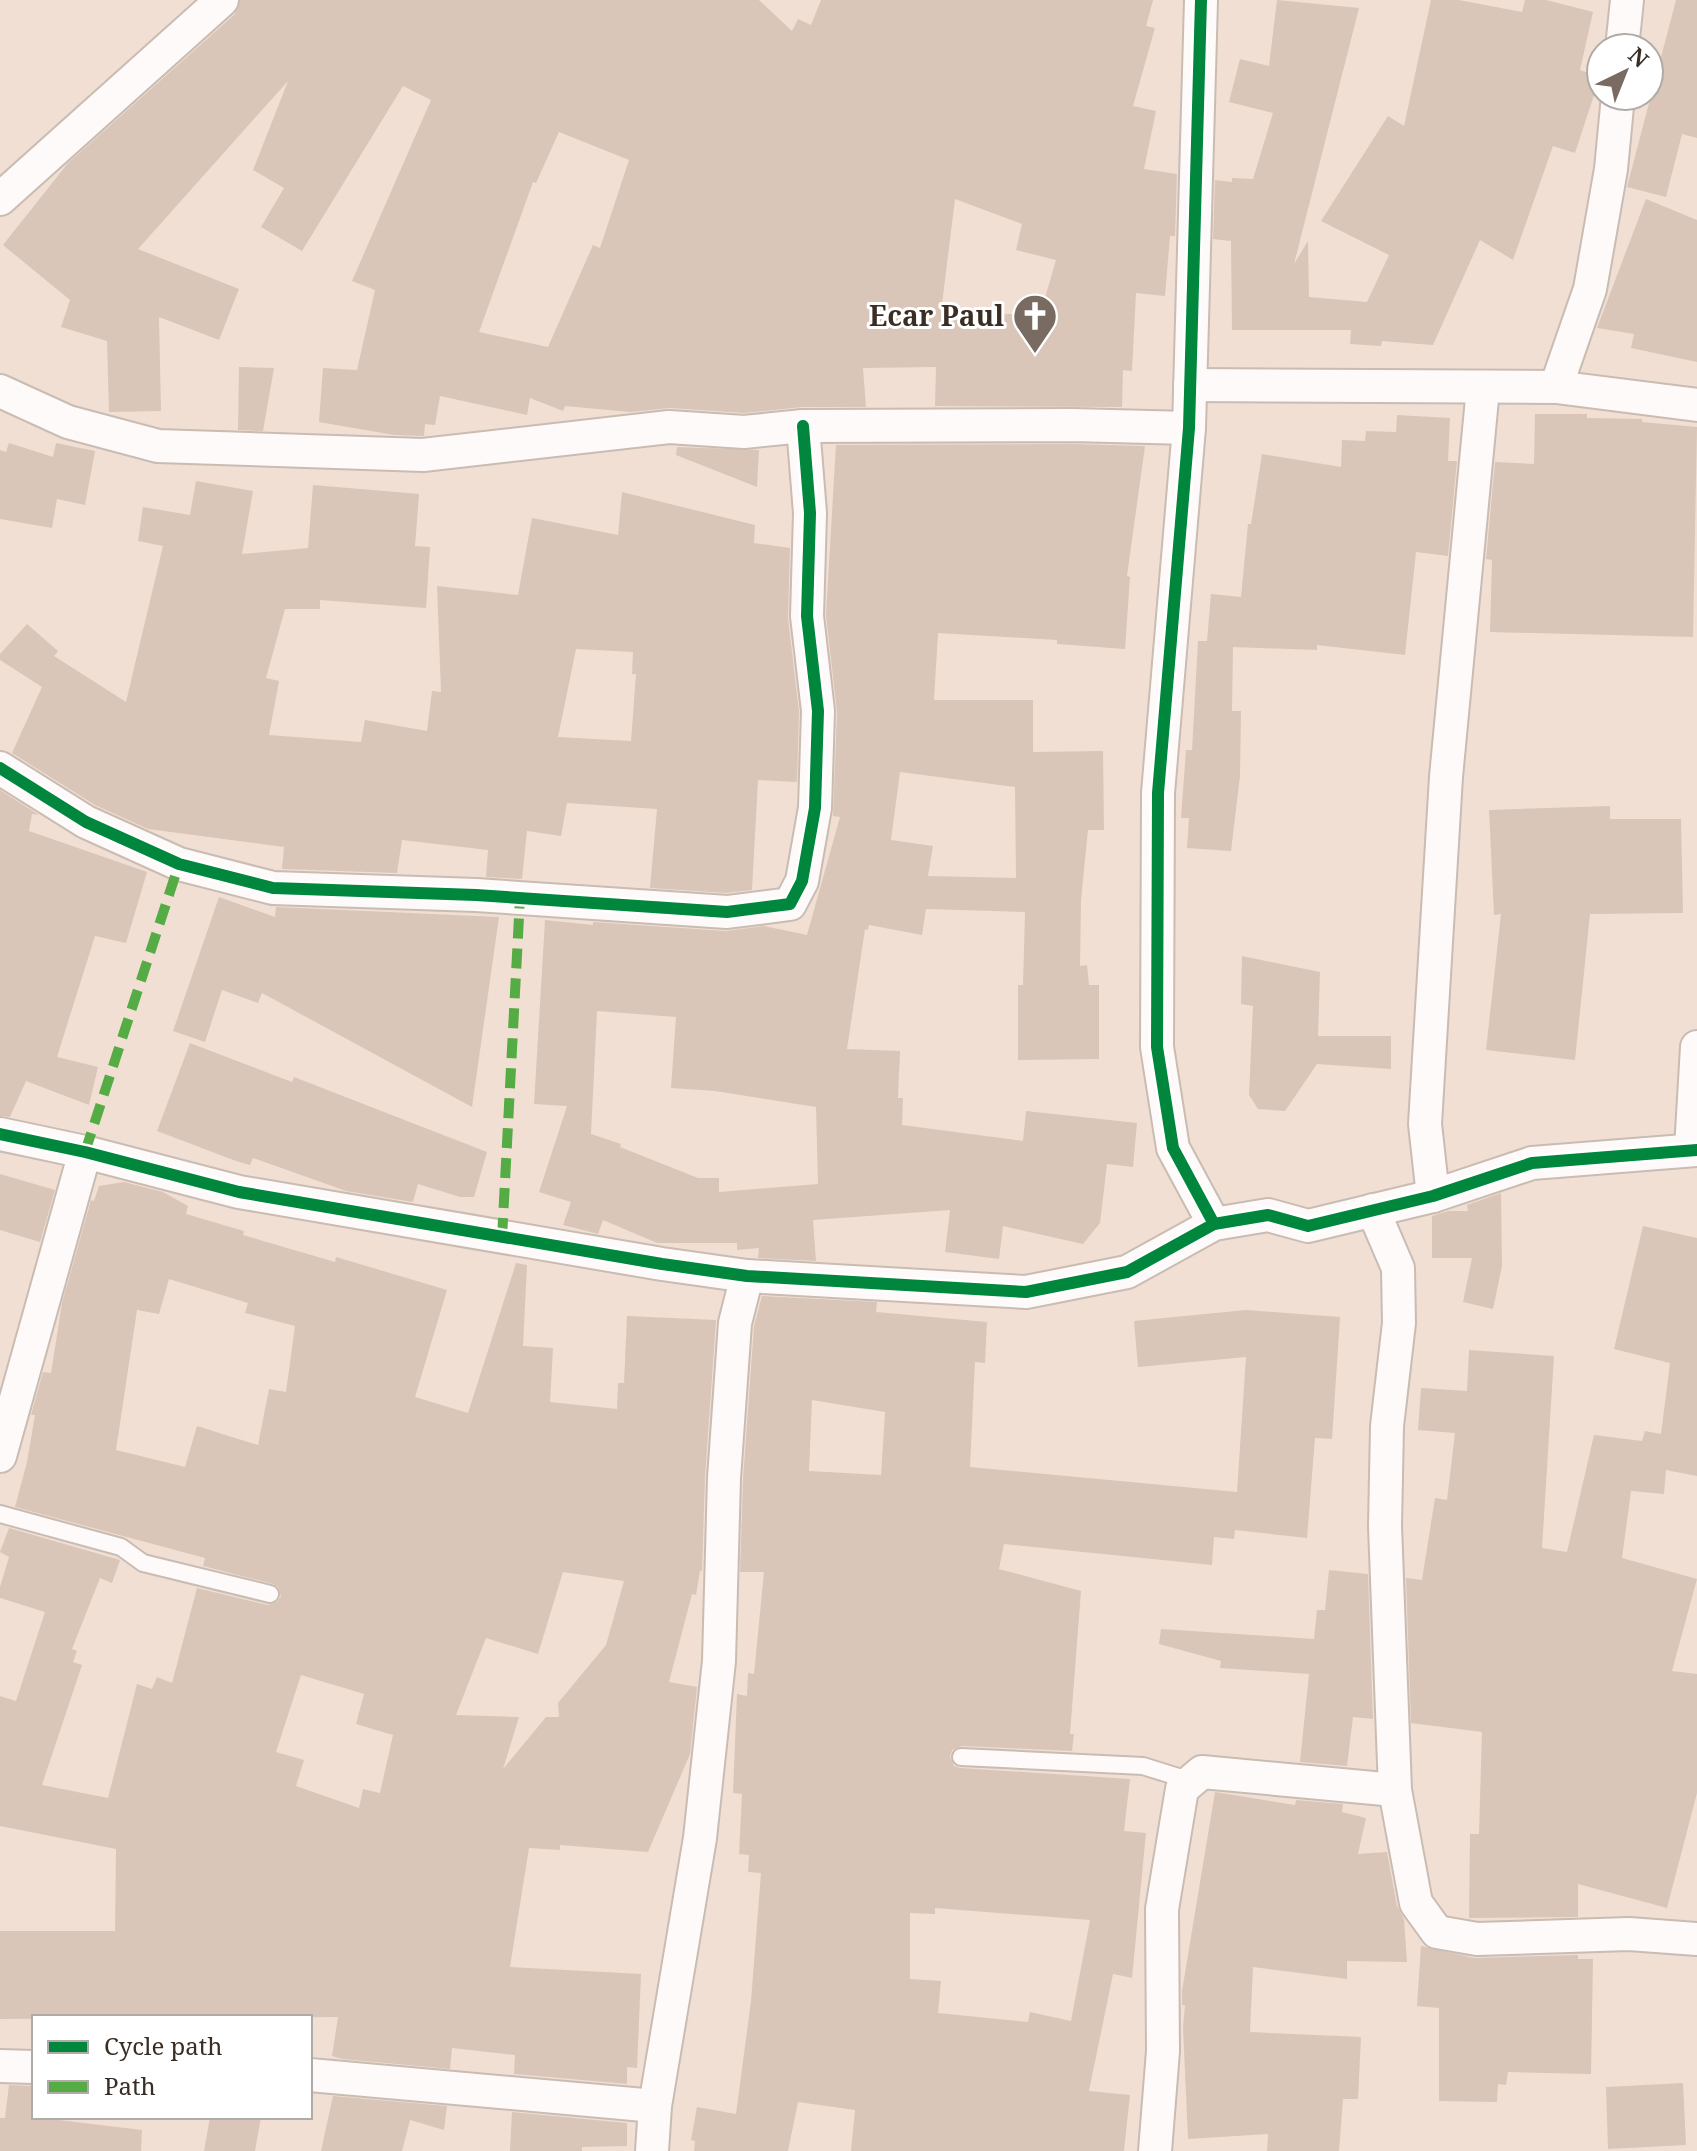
<svg xmlns="http://www.w3.org/2000/svg" width="1697" height="2151" font-family="'Noto Serif',serif">
  <style>
    .building { fill: #d9c6b8; fill-rule: evenodd }
    .lines { fill: none; stroke-linecap: round; stroke-linejoin: round }
    .lane-casing { stroke: #c9bcb3; stroke-width: 20 }
    .street-casing { stroke: #c9bcb3; stroke-width: 36 }
    .lane { stroke: #fdfaf9; stroke-width: 16 }
    .street { stroke: #fdfaf9; stroke-width: 32 }
    .quiet { stroke: #55ab44; stroke-width: 10; stroke-dasharray: 20 10; stroke-linecap: butt }
    .cycleway-casing { stroke: #fff; stroke-width: 17 }
    .cycleway { stroke: #00873e; stroke-width: 12 }
    .labels { text-anchor: middle; stroke-width: 6; stroke-linejoin: round; paint-order: stroke }
    .poi-label { font-size: 28px; font-weight: bold; fill: #392d24; stroke: #fff; text-anchor: end }
  </style>
  <rect width="100%" height="100%" fill="#f1dfd4"/>
  <!-- building -->
  <g class="building">
    <path d="M240 0H759L792 31 798 19 811 25 821 0H1153L1146 26 1155 28 1133 106 1156 111 1144 169 1177 174 1175 236H1170L1165 296 1136 293 1132 371 1123 370 1122 407 935 406 936 367 863 368 866 407H803L744 413 670 408 630 412 565 406 563 411 530 398 527 415 440 396 435 425 425 424 424 436 394 435 319 422 323 368 357 370 375 290 352 281 431 100 403 86 302 251 261 227 284 188 253 170 288 81 138 249 239 289 219 340 159 317 161 411 109 412 107 341 61 327 70 300 3 245 68 163 235 14ZM559 132 629 160 600 248 593 245 548 347 479 332 533 182 536 183ZM955 199 1022 224 1016 250 1056 260 1040 315 941 312Z"/>
    <path d="M1277 0 1359 8 1294 264 1308 241 1309 297 1367 302 1389 255 1321 221 1388 116 1404 126 1431 0H1459L1522 12 1525 0H1546L1593 12 1580 70 1600 77 1575 153 1553 146 1513 260 1480 240 1433 345 1382 341 1381 346 1350 344 1351 330H1232L1231 241 1213 239 1215 180 1232 182V178L1253 179 1273 113 1229 102 1240 59 1269 66Z"/>
    <path d="M1676 0H1697V138L1682 134 1666 197 1627 187Z"/>
    <path d="M1646 199 1697 220V362L1631 348 1634 334 1597 328Z"/>
    <path d="M239 367 274 368 263 431 238 430Z"/>
    <path d="M1535 414H1587V418L1642 419V422L1697 427 1693 637 1490 632 1492 560 1486 559 1495 462 1534 464Z"/>
    <path d="M1397 415 1450 418 1448 461H1457L1448 556 1416 552 1405 655 1317 645V650L1233 647 1232 711H1241L1240 776 1231 851 1187 848 1189 818H1181L1186 750H1192L1198 641H1207L1211 594 1241 597 1248 524H1251L1262 454 1341 467 1342 440 1365 441 1366 431 1396 432Z"/>
    <path d="M9 443 53 457 56 443 95 451 85 505 57 499 52 528 0 519V450L6 452Z"/>
    <path d="M1072 444 1145 446 1127 576 1130 577 1125 649 1057 644V640L938 633 934 700H1033V752L1103 751 1104 830H1088L1081 900 1080 966 1087 965 1089 985H1099V1059L1018 1060V985H1023L1025 912 926 909 922 935 869 925 868 930 865 929 847 1049 900 1051 898 1098H903L902 1125 1023 1141 1026 1111 1137 1123 1133 1167 1107 1164 1100 1223 1083 1244 1003 1226 999 1259 945 1252 950 1210 813 1220 816 1261 758 1258 759 1248 737 1250V1243H657L603 1220 598 1234 563 1225 571 1202 539 1192 567 1106 534 1104 545 920 593 925V922L726 931 764 926 807 935 840 817 833 816 837 712 826 615 836 445ZM900 772 1015 787 1016 878 928 876 933 846 891 840ZM597 1011 676 1017 671 1088 715 1091 816 1107 818 1184 719 1192V1178H698L620 1147 621 1144 591 1134Z"/>
    <path d="M677 447 759 450 757 487 676 455Z"/>
    <path d="M196 481 253 491 242 554 308 548 313 485 419 494 415 546 430 547 426 608 320 600V609H285L266 678 279 681 269 735 361 742 365 720 427 731 432 691 441 692 437 586 518 595 532 518 618 535 622 492 755 525 754 543 790 548 788 618 799 712 797 782 758 780 752 890 726 893 650 888 657 809 567 803 561 836 527 831 522 879 486 877 488 850 402 840 397 873 282 869 284 847 148 829 95 805 12 753 42 687 0 660V654L27 624 58 651 54 656 126 702 163 546 138 541 143 507 190 515ZM576 649 633 652 632 674H636L631 741 558 737Z"/>
    <path d="M0 790 39 815 32 814 29 831 147 872 126 943 95 936 57 1057 98 1067 89 1105 26 1081 10 1117 0 1116Z"/>
    <path d="M1610 806V819H1681L1683 913 1590 914 1575 1060 1486 1050 1501 914 1494 915 1489 810Z"/>
    <path d="M219 897 275 917 276 907 499 917 472 1107 262 993 258 1003 222 990 205 1042 173 1031Z"/>
    <path d="M1242 956 1320 972 1318 1036H1391V1069L1317 1064 1285 1111 1258 1109 1249 1095 1253 1006 1241 1004Z"/>
    <path d="M190 1043 292 1082 294 1077 487 1152 474 1197H460L418 1184 413 1202 346 1191 253 1158 250 1165 236 1161 157 1131Z"/>
    <path d="M0 1174 55 1190 40 1242 0 1230Z"/>
    <path d="M124 1182 163 1192 188 1206 186 1214 244 1231 243 1235 335 1262 336 1257 447 1290 415 1397 468 1413 516 1263 527 1265 523 1346 553 1348 550 1402 617 1409 618 1383H624L627 1316 716 1320 705 1477 702 1571H700L696 1595 692 1594 669 1682 697 1687 690 1754 648 1852 560 1845V1850L529 1848 510 1967 641 1974 637 2068 627 2067V2084L514 2074 515 2055 452 2048 450 2069 342 2059 332 2056 338 2017 0 2019V1931H115L116 1849 0 1826V1696L16 1701 45 1612 0 1598V1587L9 1557 0 1552 9 1528 120 1560 112 1583 100 1578 72 1649 77 1651 73 1662 82 1665 42 1785 108 1798 137 1684 152 1689 157 1677 172 1683 197 1588 268 1605 277 1602 281 1596 278 1587 273 1584 203 1566 205 1558 15 1507 27 1462 35 1415H31L43 1372 51 1373 62 1303 91 1200 94 1201 99 1186ZM169 1279 248 1303 245 1313 295 1326 286 1392 269 1389 258 1445 197 1426 185 1467 116 1450 137 1310 159 1314ZM563 1572 624 1581 606 1645 558 1703 559 1717H546L503 1769 519 1717 456 1715 486 1638 538 1654ZM301 1675 364 1694 356 1724 393 1735 380 1793 363 1789 359 1808 296 1786 304 1760 276 1752Z"/>
    <path d="M1501 1193 1502 1266 1493 1309 1463 1302 1472 1258H1432V1216L1448 1211H1468L1467 1205Z"/>
    <path d="M1643 1226 1697 1238V1476L1666 1470 1664 1494 1631 1491 1622 1558 1697 1579 1672 1671 1697 1674V1793L1667 1908 1578 1884V1917L1469 1918 1470 1834H1479L1482 1732 1411 1723 1406 1578 1422 1580 1435 1498 1447 1500 1455 1433 1418 1430 1421 1388 1467 1391 1469 1350 1554 1356 1542 1548 1567 1552 1594 1435 1642 1441 1645 1431 1661 1434 1670 1363 1614 1349Z"/>
    <path d="M762 1296 877 1302 876 1312 987 1322 985 1363 975 1362 970 1467 1237 1492 1246 1357 1138 1367 1134 1321 1246 1310 1340 1317 1332 1439 1315 1438 1307 1538 1235 1530 1234 1539 1214 1537 1212 1565 1004 1544 999 1569 1081 1591 1070 1734H1074L1072 1751 962 1746 952 1750 950 1757 954 1766 960 1768 1130 1779 1124 1831 1146 1833 1132 1978 1113 1974 1089 2091 1130 2095 1124 2151H851L855 2110 798 2102 788 2151H694L695 2141 691 2140 697 2107 736 2114 751 2001 761 1873 748 1872 749 1855 739 1854 742 1794 733 1793 737 1694 747 1696 748 1673 754 1674 764 1572H740L743 1479 754 1326ZM812 1400 885 1412 881 1475 809 1471ZM935 1908 1090 1920 1071 2021 1030 2012 1028 2022 938 2013 941 1981 910 1979V1913L935 1914Z"/>
    <path d="M1329 1570 1368 1574 1373 1719 1353 1717 1347 1766 1300 1762 1309 1674 1220 1668 1221 1661 1159 1644 1161 1629 1314 1639 1317 1610H1325Z"/>
    <path d="M1215 1792 1295 1805 1296 1800 1343 1804 1342 1812 1366 1818 1358 1854 1387 1852 1397 1906 1404 1919 1407 1962 1347 1961V1979L1253 1967 1250 2032 1361 2037 1358 2099H1343L1339 2151H1267L1268 2134 1188 2139 1183 2027 1185 2005H1182V1991Z"/>
    <path d="M1421 1946 1474 1958 1578 1955V1959H1593L1591 2074 1508 2072 1506 2085 1498 2084 1497 2102 1439 2101V2008L1417 2006Z"/>
    <path d="M1683 2083 1686 2145 1608 2149 1606 2087Z"/>
    <path d="M9 2085 34 2086V2117L142 2130 141 2151H0V2118H5Z"/>
    <path d="M333 2096 447 2106 444 2130 410 2120 402 2151H321Z"/>
    <path d="M512 2112 627 2123V2146L582 2147V2151H510Z"/>
    <path d="M210 2117H261L255 2151H204Z"/>
  </g>
  <g class="lines">
    <!-- lane casing -->
    <g class="lane-casing">
      <g id="lane">
        <path d="M0 1514 121 1547 143 1563 270 1594"/>
        <path d="M961 1757 1143 1766 1191 1781"/>
      </g>
    </g>
    <!-- street casing -->
    <g class="street-casing">
      <g id="street">
        <path d="M1201 0 1189 428 1158 793 1157 1047 1173 1148 1214 1224"/>
        <path d="M1622 48 1627 0"/>
        <path d="M0 199 222 0"/>
        <path d="M1190 385 1556 387 1697 405"/>
        <path d="M1556 387 1590 289 1611 169 1618 96"/>
        <path d="M0 391 68 422 158 446 423 455 669 427 744 432 803 426 1072 425 1189 428"/>
        <path d="M0 768 86 822 179 864 273 888 476 895 727 912 790 904 802 881 815 808 818 711 807 616 810 513 803 426"/>
        <path d="M0 1134 85 1152 239 1192 662 1264 747 1276 1026 1292 1127 1272 1214 1224 1268 1215 1308 1226 1433 1196 1532 1163 1697 1150"/>
        <path d="M1691 1149 1697 1047"/>
        <path d="M1433 1196 1425 1124 1446 777 1483 388"/>
        <path d="M1373 1210 1398 1268 1399 1323 1387 1426 1385 1526 1395 1790 1416 1903 1437 1932 1477 1939 1629 1934 1697 1939"/>
        <path d="M0 1456 85 1152"/>
        <path d="M0 2066 34 2067"/>
        <path d="M310 2075 655 2106"/>
        <path d="M652 2151 655 2106 700 1838 719 1661 724 1478 735 1323 747 1276"/>
        <path d="M1155 2151 1163 2051 1162 1909 1182 1789 1202 1772 1395 1790"/>
      </g>
    </g>
    <!-- lane -->
    <use href="#lane" class="lane"/>
    <!-- street -->
    <use href="#street" class="street"/>
    <!-- quiet -->
    <g class="quiet">
      <path d="M85 1152 179 864"/>
      <path d="M502 1238 520 898"/>
    </g>
    <!-- cycleway casing -->
    <g class="cycleway-casing">
      <g id="cycleway">
        <path d="M1201 0 1189 428 1158 793 1157 1047 1173 1148 1214 1224"/>
        <path d="M0 768 86 822 179 864 273 888 476 895 727 912 790 904 802 881 815 808 818 711 807 616 810 513 803 426"/>
        <path d="M0 1134 85 1152 239 1192 662 1264 747 1276 1026 1292 1127 1272 1214 1224 1268 1215 1308 1226 1433 1196 1532 1163 1697 1150"/>
      </g>
    </g>
    <!-- cycleway -->
    <use href="#cycleway" class="cycleway"/>
  </g>
  <!-- icons -->
  <defs>
    <g id="church-pin" transform="scale(2.3)"><path d="M0 17L-7.5 6A9.5 9.5 0 1 1 7.5 6Z" fill="#796b62" stroke="#fff"/><path d="M-1.2-6h2.4v3.5h3.3v2.4h-3.3V6h-2.4V-.1h-3.3v-2.4h3.3Z" fill="#fff"/></g>
  </defs>
  <g fill-rule="evenodd">
    <use href="#church-pin" x="1035" y="316"/>
  </g>
  <g class="labels">
    <!-- poi labels -->
    <g class="poi-label">
      <text x="1004" y="326">Ecar Paul</text>
    </g>
  </g>
  <!-- legend -->
  <rect x="32" y="2015" width="280" height="104" fill="#ffffff" stroke="#b0aba7" stroke-width="2"/>
  <rect x="48" y="2041" width="40" height="12" fill="#00873e" stroke="#b0aba7" stroke-width="2"/>
  <text x="104" y="2055" font-size="24" fill="#392d24">Cycle path</text>
  <rect x="48" y="2081" width="40" height="12" fill="#55ab44" stroke="#b0aba7" stroke-width="2"/>
  <text x="104" y="2095" font-size="24" fill="#392d24">Path</text>
  <!-- north arrow -->
  <g transform="translate(1625 72) rotate(43)"><circle r="38" fill="#ffffff" stroke="#b0aba7" stroke-width="2"/>
  <path d="M0-6L14 30L0 20L-14 30Z" fill="#796b62"/>
  <text y="-12" font-size="22" font-weight="bold" text-anchor="middle" fill="#392d24">N</text>
  </g>
</svg>
